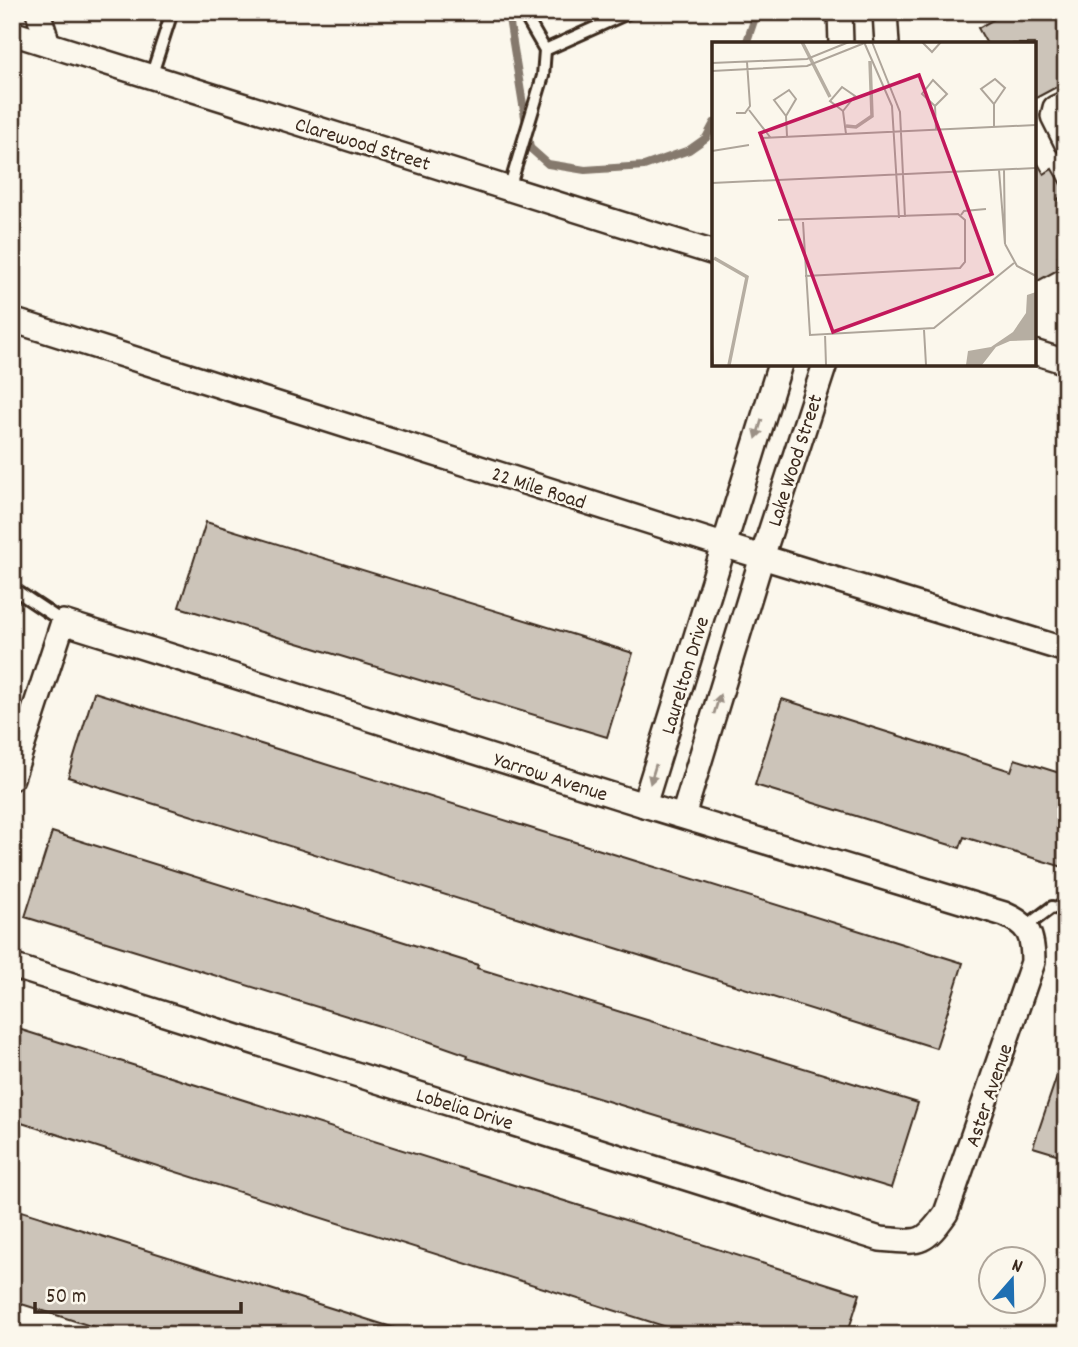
<svg xmlns="http://www.w3.org/2000/svg" width="1078" height="1347" font-family="Dekko,sans-serif">
  <style>
    .lines { fill: none; stroke-linecap: round; stroke-linejoin: round }
    .stream { stroke: #85796d; stroke-width: 8 }
    .building { fill: #ccc4b9; stroke: #3b2a1e; stroke-width: 2 }
    .lane-casing { stroke: #3b2a1e; stroke-width: 16 }
    .street-casing { stroke: #3b2a1e; stroke-width: 28 }
    .lane { stroke: #fbf7ec; stroke-width: 10 }
    .street { stroke: #fbf7ec; stroke-width: 23 }
    .oneway { fill: #9b9085 }
    .labels { text-anchor: middle; stroke-width: 5; stroke-linejoin: round; paint-order: stroke }
    .street-label { font-size: 21px; fill: #3b2a1e; stroke: #fbf7ec }
    .inset-river { fill: none; stroke: #b6aea2; stroke-width: 3.5 }
    .inset-road { fill: none; stroke: #aea59a; stroke-width: 2 }
    .view { fill: #c2185b; fill-opacity: 0.15; stroke: #c2185b; stroke-width: 3.5 }
    .inset-edge { fill: none; stroke: #3b2a1e; stroke-width: 3.5 }
  </style>
  <rect width="100%" height="100%" fill="#fbf7ec"/>
  <filter id="ink" filterUnits="userSpaceOnUse"><feTurbulence type="fractalNoise" baseFrequency=".0143" numOctaves="2"/><feDisplacementMap in="SourceGraphic" scale="14" xChannelSelector="R" yChannelSelector="G"/><feConvolveMatrix kernelMatrix="1 2 1 2 8 2 1 2 1" color-interpolation-filters="sRGB"/></filter>
  <g filter="url(#ink)">
    <g class="lines">
      <!-- stream -->
      <g class="stream">
        <path d="M508 12 530 148 548 164 585 170 644 166 689 150 706 138 714 123"/>
        <path d="M746 44 757 12"/>
      </g>
    </g>
    <!-- building -->
    <g class="building">
      <path d="M1007 12H1066V82L1034 99V44H987L978 28Z"/>
      <path d="M1034 157 1044 174 1052 169 1066 193 1058 199 1066 213V252L1058 256 1063 267 1034 283Z"/>
      <path d="M206 522 633 653 607 737 179 607Z"/>
      <path d="M94 692 963 963 936 1048 68 777Z"/>
      <path d="M782 699 1011 771 1015 759 1066 775V868L964 837 960 848 755 785Z"/>
      <path d="M52 832 478 965 477 968 918 1103 891 1188 467 1058 468 1055 425 1040 25 917Z"/>
      <path d="M12 1027 860 1294 847 1335H692L12 1120Z"/>
      <path d="M1061 1064 1066 1065V1157L1033 1147Z"/>
      <path d="M12 1208 401 1330 400 1335H119L12 1301Z"/>
    </g>
    <g class="lines">
      <!-- lane casing -->
      <g class="lane-casing">
        <g id="lane">
          <path d="M545 50 630 12"/>
          <path d="M151 77 172 12"/>
          <path d="M509 189 543 76 545 50 523 12"/>
          <path d="M12 588 63 622"/>
          <path d="M1024 928 1052 907 1066 911"/>
        </g>
      </g>
      <!-- street casing -->
      <g class="street-casing">
        <g id="street">
          <path d="M38 12 48 44"/>
          <path d="M840 12 841 44"/>
          <path d="M885 12 887 44"/>
          <path d="M12 33 714 253"/>
          <path d="M1066 103 1055 108 1053 116 1066 142"/>
          <path d="M12 320 723 545 1066 650"/>
          <path d="M1034 352 1066 362"/>
          <path d="M12 778 63 622 644 805 1004 914C1030 925 1033 936 1033 962L946 1213C922 1247 919 1242 880 1239L12 966"/>
          <path d="M644 805 780 364"/>
          <path d="M683 816 762 557 825 364"/>
        </g>
      </g>
      <!-- lane -->
      <use href="#lane" class="lane"/>
      <!-- street -->
      <use href="#street" class="street"/>
    </g>
    <!-- one-way arrows -->
    <defs><path id="oneway-solid" d="M-6-.8H1V-3.2L6.5 0L1 3.2V.8H-6Z" transform="scale(1.75)"/></defs>
    <g class="oneway">
      <use href="#oneway-solid" transform="translate(759 429) rotate(107)"/>
      <use href="#oneway-solid" transform="translate(717 704) rotate(-73)"/>
      <use href="#oneway-solid" transform="translate(653 774) rotate(107)"/>
    </g>
  </g>
  <g class="labels">
    <!-- street labels -->
    <g class="street-label">
      <text transform="translate(363 143) rotate(17)" y="7">Clarewood Street</text>
      <text transform="translate(794 460) rotate(-72)" y="7">Lake Wood Street</text>
      <text transform="translate(539 487) rotate(18)" y="7">22 Mile Road</text>
      <text transform="translate(684 675) rotate(-73)" y="7">Laurelton Drive</text>
      <text transform="translate(551 776) rotate(18)" y="7">Yarrow Avenue</text>
      <text transform="translate(988 1095) rotate(-71)" y="7">Aster Avenue</text>
      <text transform="translate(465 1108) rotate(17)" y="7">Lobelia Drive</text>
    </g>
  </g>
  <!-- overview -->
  <g transform="translate(712 42)">
    <rect width="324" height="324" fill="#fbf7ec"/>
    <path d="M324 250V298L298 299 284 305 270 323H254L256 309 279 305 301 290 314 271 315 253Z" fill="#b6aea2"/>
    <path class="inset-river" d="M90 0 118 55M134 84 144 85 160 74 158 19M2 216 35 235 17 323"/>
    <path class="inset-road" d="M152 0 180 64 187 176M160 0 188 70 193 175M210 0 220 10 229 0M0 21 95 17 137 0M0 29 95 24 155 0M282 62 293 46 283 37 269 47 282 62V85M223 64 210 52 221 38 235 52 223 64 224 87M37 68 58 95M131 69 143 54 130 45 118 59 131 69 134 92M24 71H33L38 64 35 20M74 74 84 57 77 48 62 58 74 74 75 94M49 96 324 83M0 109 37 103M287 128 293 202 292 127M0 141 324 126M249 173 252 169 274 167M66 178 246 172 253 178V220L248 226 93 234M91 180 98 293 222 286 302 221M293 202 305 224 324 234M212 288 214 323M113 292 114 323M0 302 1 323"/>
    <path class="view" d="M207 33 280 232 121 290 48 91Z"/>
    <rect width="324" height="324" class="inset-edge"/>
  </g>
  <!-- margin -->
  <rect width="1078" height="1347" fill="none" stroke="#fbf7ec" stroke-width="42"/>
  <rect x="21" y="21" width="1036" height="1305" fill="none" stroke="#3b2a1e" stroke-width="2.5" filter="url(#ink)"/>
  <!-- north arrow -->
  <g transform="translate(1012 1280) rotate(20)"><circle r="33" fill="#fbf7ec" stroke="#aea59a" stroke-width="2"/>
  <path d="M0-5L12 26L0 18L-12 26Z" fill="#1f6fb2"/>
  <text y="-10" font-size="19" font-weight="bold" text-anchor="middle" fill="#3b2a1e">N</text>
  </g>
  <!-- scale -->
  <path d="M35 1302v10h206v-10" fill="none" stroke="#3b2a1e" stroke-width="3.5"/>
  <text x="46" y="1302" font-size="21" fill="#3b2a1e" stroke="#fbf7ec" stroke-width="5" paint-order="stroke">50 m</text>
</svg>
